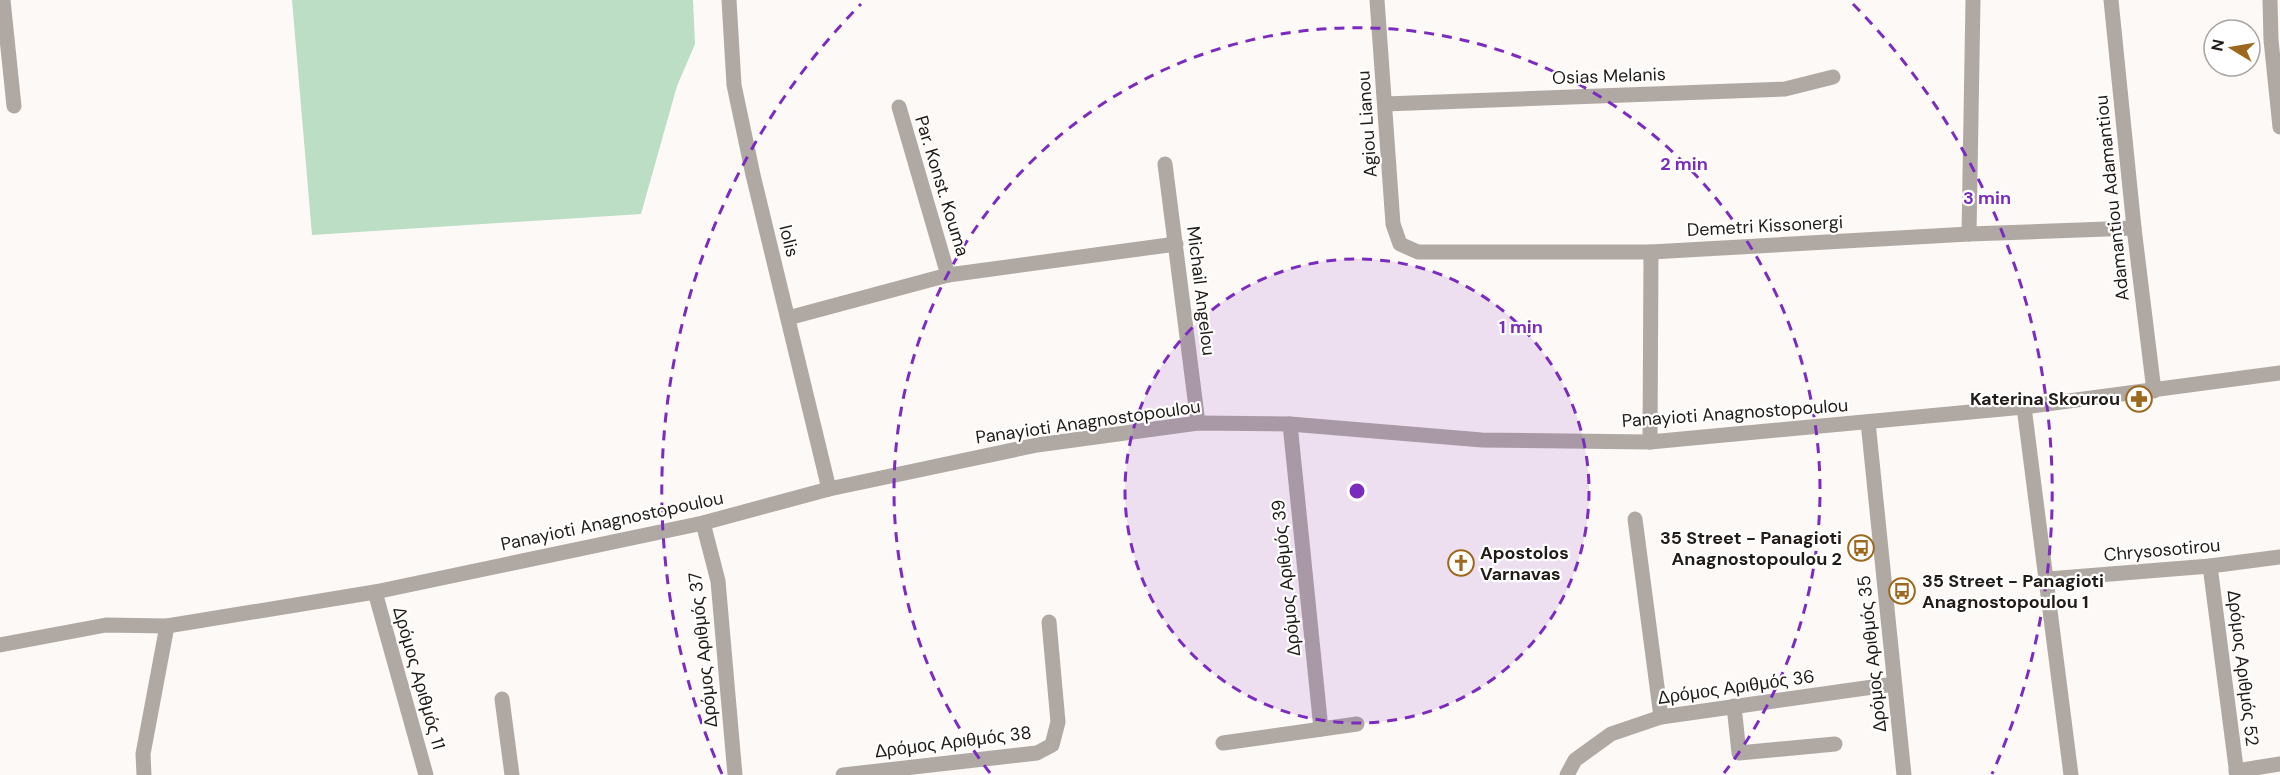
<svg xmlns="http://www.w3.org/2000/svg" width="2280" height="775" font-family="'DM Sans',sans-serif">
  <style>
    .green { fill: #bbdec4 }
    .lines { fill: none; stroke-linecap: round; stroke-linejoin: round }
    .street { stroke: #b0a9a3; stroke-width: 15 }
    .ring { fill: none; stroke: #7b2cbf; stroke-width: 3; stroke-dasharray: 10 8 }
    .labels { text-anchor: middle; stroke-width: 4.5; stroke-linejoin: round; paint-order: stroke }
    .street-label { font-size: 18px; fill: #221c18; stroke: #fff }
    .poi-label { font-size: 18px; font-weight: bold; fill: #221c18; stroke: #fff; text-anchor: end }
    .centre { fill: #7b2cbf; stroke: #fff; stroke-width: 3 }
    .ring-label { font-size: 18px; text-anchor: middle; font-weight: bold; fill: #7b2cbf; stroke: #fff; stroke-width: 4.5; stroke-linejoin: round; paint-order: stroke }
  </style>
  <rect width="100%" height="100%" fill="#fdf9f6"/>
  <!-- green -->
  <path class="green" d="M292 0H693L695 44 677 86 641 214 312 235Z"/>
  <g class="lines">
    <!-- street -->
    <g class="street">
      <path d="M3 0 14 106"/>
      <path d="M729 0 734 85 753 175 829 489"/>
      <path d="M1377 0 1393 224 1400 244 1418 252H1651L1969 234 2134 228"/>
      <path d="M2111 0 2134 228 2154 391"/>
      <path d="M2270 0 2271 40 2280 127"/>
      <path d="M1385 104 1785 89 1833 77"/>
      <path d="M899 107 948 275"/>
      <path d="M1165 164 1198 423"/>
      <path d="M1969 234 1973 0"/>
      <path d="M788 318 948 275 1176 244"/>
      <path d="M2024 407 2071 775"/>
      <path d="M1868 422 1904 775"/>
      <path d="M1290 424 1321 729"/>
      <path d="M1650 442 1651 252"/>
      <path d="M1635 519 1661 717"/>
      <path d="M703 523 718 581 735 775"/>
      <path d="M2210 566 2237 775"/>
      <path d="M2048 579 2210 566 2280 557"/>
      <path d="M375 592 426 775"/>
      <path d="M0 645 106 625 167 626 375 592 703 523 829 489 1037 445 1198 423 1290 424 1482 440 1650 442 2024 407 2280 373"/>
      <path d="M502 699 512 775"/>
      <path d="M1734 706 1739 753 1835 744"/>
      <path d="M1223 743 1357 724"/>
      <path d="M2236 771 2280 764"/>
      <path d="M144 775 143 754 167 626"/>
      <path d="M843 775 1037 753 1052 745 1058 722 1049 622"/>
      <path d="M1567 775 1575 760 1611 734 1661 717 1894 684"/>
    </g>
  </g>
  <!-- distance rings -->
  <circle cx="1357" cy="491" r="232" fill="#7b2cbf" fill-opacity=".12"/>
  <g class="ring">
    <circle cx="1357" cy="491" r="232"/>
    <path d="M990 773A463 463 0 1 1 1724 773"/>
    <path d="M722 774A695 695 0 0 1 861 4M1853 4A695 695 0 0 1 1992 774"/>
  </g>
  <!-- icons -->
  <defs>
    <g id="pharmacy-ring" transform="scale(1.35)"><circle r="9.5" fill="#fff" stroke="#9b681e" stroke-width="1.5"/><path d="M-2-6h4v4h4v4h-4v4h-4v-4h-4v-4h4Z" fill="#9b681e"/></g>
    <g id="bus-ring" transform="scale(1.35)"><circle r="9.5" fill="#fff" stroke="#9b681e" stroke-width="1.5"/><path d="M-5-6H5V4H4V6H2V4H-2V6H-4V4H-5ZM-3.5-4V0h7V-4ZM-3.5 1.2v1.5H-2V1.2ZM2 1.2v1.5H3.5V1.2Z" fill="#9b681e"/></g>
    <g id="church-ring" transform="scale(1.35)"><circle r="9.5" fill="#fff" stroke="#9b681e" stroke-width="1.5"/><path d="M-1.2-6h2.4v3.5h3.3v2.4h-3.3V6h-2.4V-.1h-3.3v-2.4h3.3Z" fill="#9b681e"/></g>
  </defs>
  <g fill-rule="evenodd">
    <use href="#pharmacy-ring" x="2139" y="399"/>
    <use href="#bus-ring" x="1861" y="548"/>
    <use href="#church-ring" x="1461" y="563"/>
    <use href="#bus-ring" x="1902" y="591"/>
  </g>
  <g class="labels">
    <!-- street labels -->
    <g class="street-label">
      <text transform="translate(1609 76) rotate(-2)" y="6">Osias Melanis</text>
      <text transform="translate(1367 124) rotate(-94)" y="6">Agiou Lianou</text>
      <text transform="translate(942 186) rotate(73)" y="6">Par. Konst. Kouma</text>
      <text transform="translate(2112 198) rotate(-96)" y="6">Adamantiou Adamantiou</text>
      <text transform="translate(1765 226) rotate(-3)" y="6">Demetri Kissonergi</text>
      <text transform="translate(789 241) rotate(76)" y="6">Iolis</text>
      <text transform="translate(1201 291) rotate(83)" y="6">Michail Angelou</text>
      <text transform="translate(1735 413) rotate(-4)" y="6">Panayioti Anagnostopoulou</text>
      <text transform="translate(1088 422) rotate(-8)" y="6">Panayioti Anagnostopoulou</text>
      <text transform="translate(612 521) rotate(-12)" y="6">Panayioti Anagnostopoulou</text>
      <text transform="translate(2162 550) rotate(-5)" y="6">Chrysosotirou</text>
      <text transform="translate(1286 578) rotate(-96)" y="6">Δρόμος Αριθμός 39</text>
      <text transform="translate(703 650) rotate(-96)" y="6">Δρόμος Αριθμός 37</text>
      <text transform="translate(1872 654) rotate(-96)" y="6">Δρόμος Αριθμός 35</text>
      <text transform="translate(2243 668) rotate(83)" y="6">Δρόμος Αριθμός 52</text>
      <text transform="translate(419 678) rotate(74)" y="6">Δρόμος Αριθμός 11</text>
      <text transform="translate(1736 687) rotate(-8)" y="6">Δρόμος Αριθμός 36</text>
      <text transform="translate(953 742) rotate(-7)" y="6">Δρόμος Αριθμός 38</text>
    </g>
    <!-- poi labels -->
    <g class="poi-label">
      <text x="2120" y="405">Katerina Skourou</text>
      <text x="1842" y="544">35 Street - Panagioti<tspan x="1842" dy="21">Anagnostopoulou 2</tspan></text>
      <text x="1480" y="559" text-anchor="start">Apostolos<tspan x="1480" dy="21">Varnavas</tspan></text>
      <text x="1922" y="587" text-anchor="start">35 Street - Panagioti<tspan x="1922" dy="21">Anagnostopoulou 1</tspan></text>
    </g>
  </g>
  <circle cx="1357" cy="491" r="9" class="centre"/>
  <g class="ring-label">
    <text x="1684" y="170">2 min</text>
    <text x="1987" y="204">3 min</text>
    <text x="1521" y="333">1 min</text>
  </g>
  <!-- north arrow -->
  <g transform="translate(2232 48) rotate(281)"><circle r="28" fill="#ffffff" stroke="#a7a4a3" stroke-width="1.5"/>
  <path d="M0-4.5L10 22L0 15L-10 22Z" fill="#9b681e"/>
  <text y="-9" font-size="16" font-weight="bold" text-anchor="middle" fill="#221c18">N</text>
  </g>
</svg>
